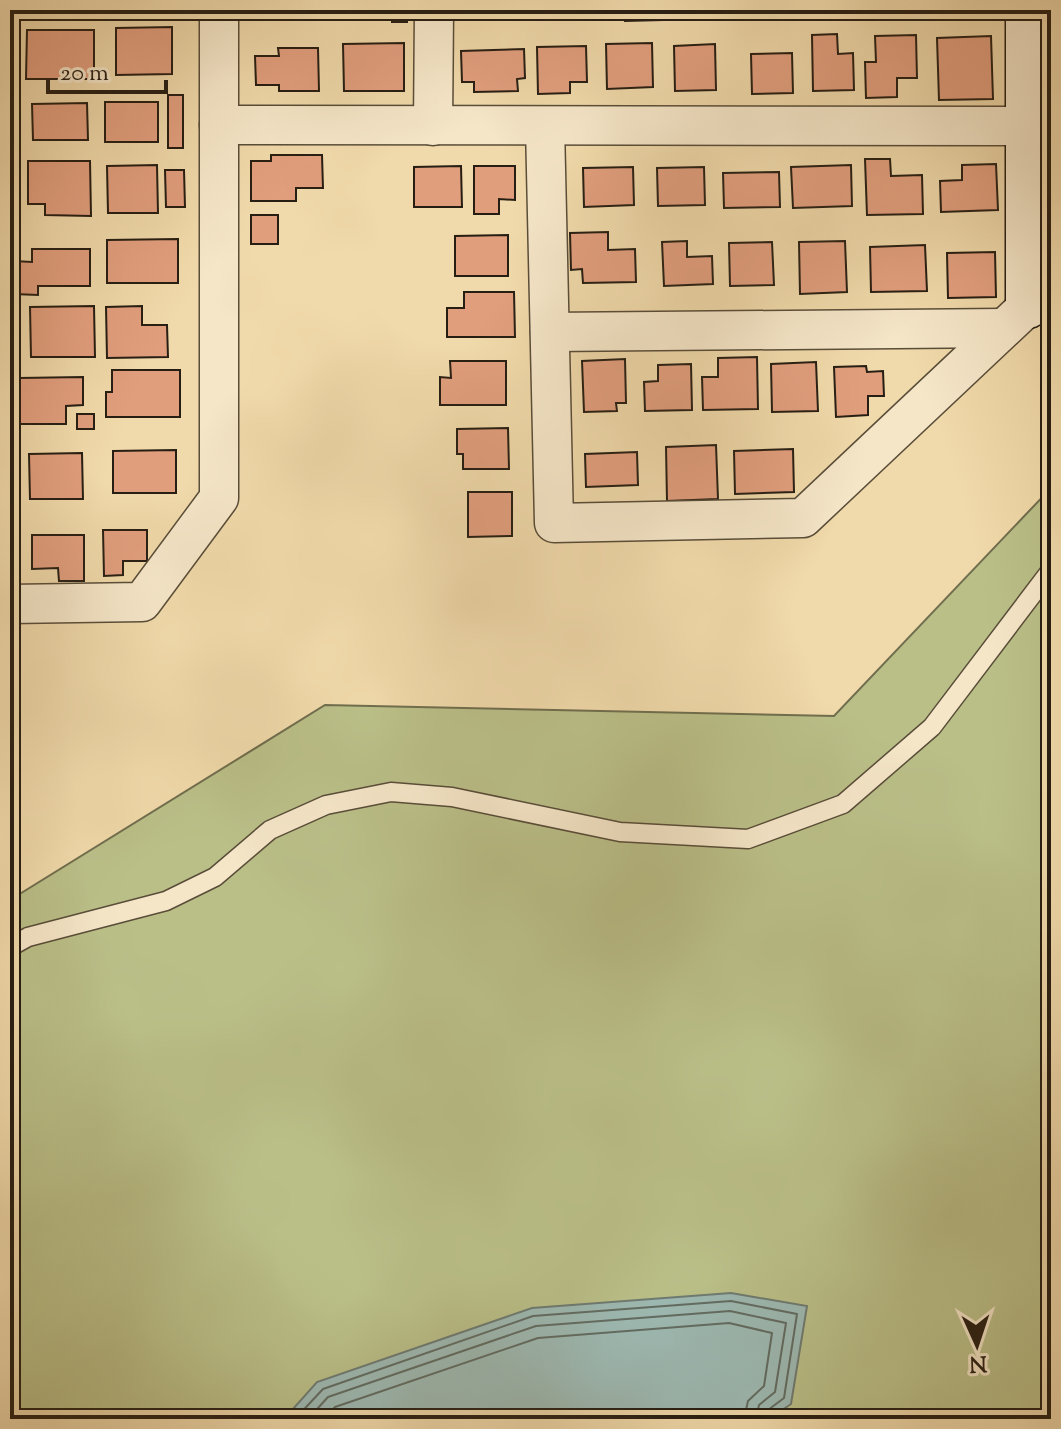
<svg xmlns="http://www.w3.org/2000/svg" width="1061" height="1429" font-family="'Sorts Mill Goudy',serif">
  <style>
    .green { fill: #babf88; stroke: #706e4e; stroke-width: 2 }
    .water { fill: #9db9b2; stroke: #6e7b72; stroke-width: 2 }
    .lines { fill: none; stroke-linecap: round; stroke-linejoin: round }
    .shore { stroke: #626c62; stroke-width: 2 }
    .building { fill: #e19e7d; stroke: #271e13; stroke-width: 2 }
    .lane-casing { stroke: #594d39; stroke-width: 21 }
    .street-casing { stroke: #594d39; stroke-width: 41 }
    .secondary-casing { stroke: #271e13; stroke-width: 47 }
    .lane { stroke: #f5e6c8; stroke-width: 18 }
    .street { stroke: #f5e6c8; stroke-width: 38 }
    .secondary { stroke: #f5e6c8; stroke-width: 44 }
  </style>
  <rect width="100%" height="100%" fill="#f0d9aa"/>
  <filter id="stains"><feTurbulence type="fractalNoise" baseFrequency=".0025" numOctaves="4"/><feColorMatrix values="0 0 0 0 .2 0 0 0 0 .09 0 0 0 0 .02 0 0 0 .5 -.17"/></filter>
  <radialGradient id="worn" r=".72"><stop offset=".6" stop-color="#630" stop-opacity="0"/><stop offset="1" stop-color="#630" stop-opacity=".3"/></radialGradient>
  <!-- green -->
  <path class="green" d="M1051 488V1419H10V900L325 705 834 716Z"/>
  <!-- water -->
  <path class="water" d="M731 1293 807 1306 791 1404 769 1419H284L317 1382 532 1308Z"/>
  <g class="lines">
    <!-- shore -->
    <g class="shore">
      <path d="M295 1419 323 1389 533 1316 731 1301 797 1314 784 1398 768 1410 766 1419"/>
      <path d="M308 1419 328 1397 536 1326 730 1311 786 1323 775 1392 759 1405 756 1419"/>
      <path d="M324 1419 335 1407 538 1338 729 1323 772 1333 764 1386 748 1401 744 1419"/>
    </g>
  </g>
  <!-- building -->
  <g class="building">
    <path d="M260 10H322V18L260 19Z"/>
    <rect x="339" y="10" width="44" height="9"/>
    <rect x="392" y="10" width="15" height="12"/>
    <path d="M478 10H528V14L478 15Z"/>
    <path d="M553 10H598V15L553 17Z"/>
    <path d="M624 10H663V20L625 21Z"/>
    <path d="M749 10H789V18L749 19Z"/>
    <path d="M937 10H975V15L937 17Z"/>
    <path d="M172 27V74L116 75V28Z"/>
    <path d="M27 30H94V79H26Z"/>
    <path d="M837 34 838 54 853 53 854 90 813 91 812 35Z"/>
    <path d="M916 35 917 78H897V97L866 98 865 62H876L875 36Z"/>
    <path d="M991 36 993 99 939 100 937 38Z"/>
    <path d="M404 43V91H344L343 44Z"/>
    <path d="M652 43 653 87 607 89 606 44Z"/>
    <path d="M715 44 716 90 675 91 674 46Z"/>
    <path d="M586 46 587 82H570V93L538 94 537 47Z"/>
    <path d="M278 48H318L319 91H279V85H256L255 56H279Z"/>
    <path d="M524 49 525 78 517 79 518 91 474 92V82H462L461 51Z"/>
    <path d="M792 53 793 93 752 94 751 54Z"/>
    <rect x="168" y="95" width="15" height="53"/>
    <rect x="105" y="102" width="53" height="40"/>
    <path d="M87 103 88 140H33L32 104Z"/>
    <path d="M271 155H322L323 188H296V201H251V161H271Z"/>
    <path d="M865 159H890L891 176 922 175 923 214 867 215Z"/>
    <path d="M28 161H90L91 216 45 215V204H28Z"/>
    <path d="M996 164 998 210 941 212 940 181 962 180V165Z"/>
    <path d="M157 165 158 213H108L107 166Z"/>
    <path d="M851 165 852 206 793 208 791 167Z"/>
    <path d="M461 166 462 207H414V167Z"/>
    <path d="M474 166H515V200L499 199V214H474Z"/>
    <path d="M633 167 634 205 584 207 583 168Z"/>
    <path d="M704 167 705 205 658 206 657 168Z"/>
    <path d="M165 170H184L185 207H166Z"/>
    <path d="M779 172 780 207 724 208 723 173Z"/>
    <rect x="251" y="215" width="27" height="29"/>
    <path d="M608 232V250L635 249 636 282 583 283 582 269 571 270 570 233Z"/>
    <path d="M508 235V276H455V236Z"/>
    <path d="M178 239V283H107V240Z"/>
    <path d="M687 241V257L712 256 713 284 664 286 662 242Z"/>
    <path d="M845 241 847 292 800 294 799 242Z"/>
    <path d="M772 242 774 285 730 286 729 243Z"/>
    <path d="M925 245 927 291 871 292 870 247Z"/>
    <path d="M32 249H90V286H38V295L14 294V261L32 262Z"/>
    <path d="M995 252 996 297 948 298 947 253Z"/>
    <path d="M464 292H514L515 337H447V308H464Z"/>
    <path d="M94 306 95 357H31L30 307Z"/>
    <path d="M142 306V325H167L168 357 107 358 106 307Z"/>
    <path d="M757 357 758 409 703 410 702 377H718V358Z"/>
    <path d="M625 359 626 403H616L617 411 584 412 582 361Z"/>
    <path d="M450 361H506V405H440V377L451 378Z"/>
    <path d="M816 362 818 411 772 412 771 364Z"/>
    <path d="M691 364 692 410 645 411 644 382 658 381V365Z"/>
    <path d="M866 366 867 372 883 371 884 396H868V415L836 417 834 367Z"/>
    <path d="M112 370H180V417H106V392H112Z"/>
    <path d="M83 377V405L66 406V424H19V378Z"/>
    <rect x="77" y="414" width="17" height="15"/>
    <path d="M508 428 509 469H463V454H457V429Z"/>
    <path d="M716 445 718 499 667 501 666 447Z"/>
    <path d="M793 449 794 492 735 494 734 451Z"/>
    <path d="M176 450V493H113V451Z"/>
    <path d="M637 452 638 485 586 487 585 454Z"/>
    <path d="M82 453 83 499H30L29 454Z"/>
    <path d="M468 492H512V536L468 537Z"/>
    <path d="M103 530H147V561H123V575L104 576Z"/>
    <path d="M32 535H84V581H59L58 568 32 569Z"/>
  </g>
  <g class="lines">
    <!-- lane casing -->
    <g class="lane-casing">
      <path id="lane" d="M10 947 28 937 166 901 215 877 270 830 326 805 391 792 452 797 620 832 748 839 843 804 932 727 1051 570"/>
    </g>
    <!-- street casing -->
    <g class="street-casing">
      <g id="street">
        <path d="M219 125 1028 126"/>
        <path d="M433 126 434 10"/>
        <path d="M545 126 554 523 803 518 1028 306"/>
        <path d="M550 332 1004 328"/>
        <path d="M10 604 142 602 219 498V10"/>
      </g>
    </g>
    <!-- secondary casing -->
    <g class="secondary-casing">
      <path id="secondary" d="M1028 306V10"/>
    </g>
    <!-- lane -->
    <use href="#lane" class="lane"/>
    <!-- street -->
    <use href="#street" class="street"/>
    <!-- secondary -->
    <use href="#secondary" class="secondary"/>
  </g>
  <!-- margin -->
  <rect width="1061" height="1429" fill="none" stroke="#f0d9aa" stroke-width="40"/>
  <rect x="12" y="12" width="1037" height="1405" fill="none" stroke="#271e13" stroke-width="4"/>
  <rect x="20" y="20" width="1021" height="1389" fill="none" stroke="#271e13" stroke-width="2"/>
  <!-- north arrow -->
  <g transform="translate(977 1345) rotate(177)" stroke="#f5e6c8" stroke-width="6" paint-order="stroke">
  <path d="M0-6L14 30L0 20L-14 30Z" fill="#271e13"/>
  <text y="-12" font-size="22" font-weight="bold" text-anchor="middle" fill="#271e13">N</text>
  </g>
  <!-- scale -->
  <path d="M48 80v12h118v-12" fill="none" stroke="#271e13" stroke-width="4"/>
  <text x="60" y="80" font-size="24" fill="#271e13" stroke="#f5e6c8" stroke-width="6" paint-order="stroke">20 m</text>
  <rect width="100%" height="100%" filter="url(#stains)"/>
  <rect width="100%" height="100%" fill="url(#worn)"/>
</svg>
